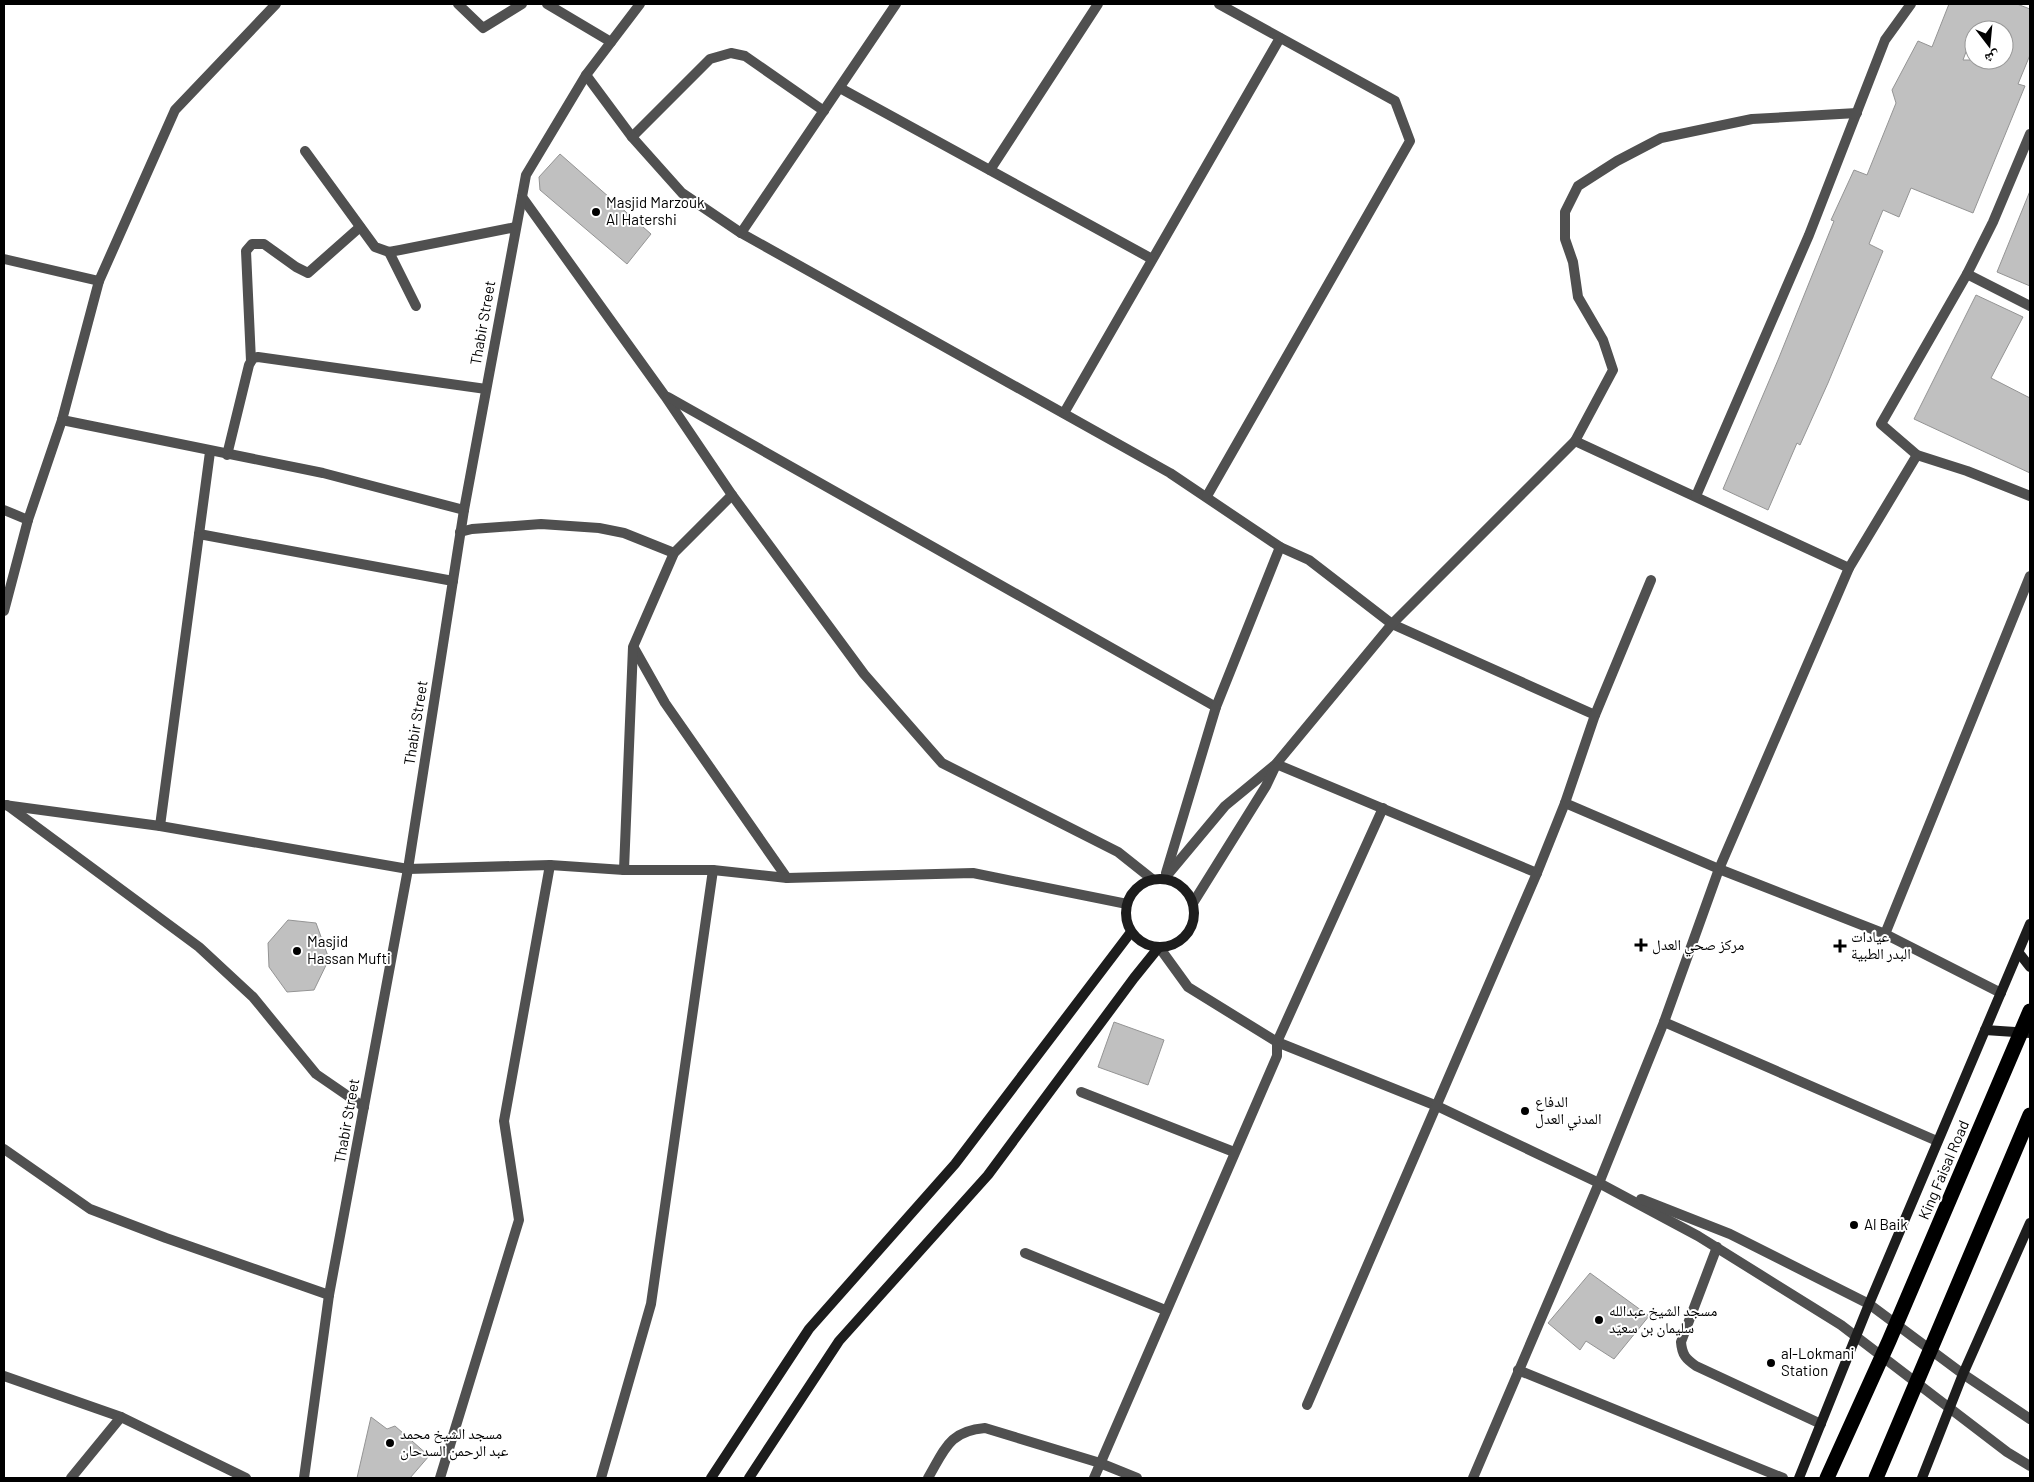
<svg xmlns="http://www.w3.org/2000/svg" width="2034" height="1482" font-family="Barlow,'Noto Naskh Arabic',sans-serif">
  <style>
    .building { fill: #c0c0c0; stroke: #949494; fill-rule: evenodd }
    .lines { fill: none; stroke-linecap: round; stroke-linejoin: round }
    .lane { stroke: #505050; stroke-width: 10 }
    .street { stroke: #505050; stroke-width: 10 }
    .secondary { stroke: #1d1d1d; stroke-width: 10 }
    .highway { stroke: #000; stroke-width: 15 }
    .poi-dot { fill: #000; stroke: #fff; stroke-width: 2 }
    .labels { text-anchor: middle; stroke-width: 4; stroke-linejoin: round; paint-order: stroke }
    .poi-label { font-size: 15px; fill: #000; stroke: #fff; text-anchor: start }
    .street-label { font-size: 15px; fill: #000; stroke: #fff }
  </style>
  <rect width="100%" height="100%" fill="#fff"/>
  <!-- building -->
  <g class="building">
    <path d="M1949 4H2017L2030 9V55L2018 84 2025 86 1973 213 1911 188 1899 217 1883 210 1869 244 1883 251 1828 383 1800 445 1797 443 1768 510 1723 489 1778 360 1834 221 1831 220 1854 170 1867 175 1896 103 1892 90 1918 41 1932 47ZM1974 30H2004V60H1963Z"/>
    <path d="M560 154 651 234 627 264 540 190 539 177Z"/>
    <path d="M2030 191V286L1997 272Z"/>
    <path d="M1976 295 2023 317 1991 378 2030 398V473L1914 419Z"/>
    <path d="M288 920 316 923 329 959 314 990 287 992 269 967 268 943Z"/>
    <path d="M1114 1022 1164 1040 1148 1085 1098 1067Z"/>
    <path d="M1590 1273 1649 1316 1614 1359 1586 1341 1580 1350 1548 1323Z"/>
    <path d="M371 1417 387 1429 395 1426 429 1456 410 1478H357Z"/>
  </g>
  <g class="lines">
    <!-- lane -->
    <g class="lane">
      <path d="M632 137 710 59 731 53 745 56 824 111"/>
      <path d="M389 252 416 306"/>
      <path d="M460 532 472 529 541 524 599 528 624 533 674 553"/>
      <path d="M1717 1247 1681 1342C1682 1355 1686 1359 1696 1366L1821 1424"/>
    </g>
    <!-- street -->
    <g class="street">
      <path d="M458 4 483 28 522 4"/>
      <path d="M547 4 611 42"/>
      <path d="M586 75 632 137 682 193 741 233 1170 473 1280 547 1309 560 1392 624 1595 715"/>
      <path d="M840 88 1152 259"/>
      <path d="M2030 134 1993 222 1967 274 1881 424 1917 455 1967 471 2030 496"/>
      <path d="M305 151 375 247 389 252 400 250 516 227"/>
      <path d="M990 170 1098 4"/>
      <path d="M522 197 665 396 732 495 864 674 942 763 1118 852 1152 879"/>
      <path d="M741 233 896 4"/>
      <path d="M4 259 99 281"/>
      <path d="M1967 274 2030 306"/>
      <path d="M251 361 246 251 252 244H264L296 267 308 273 360 227"/>
      <path d="M668 397 1216 707"/>
      <path d="M1064 413 1280 38"/>
      <path d="M62 420 323 473 464 510"/>
      <path d="M1575 441 1849 568"/>
      <path d="M227 455 249 365 253 358 258 357 486 389"/>
      <path d="M1207 496 1410 141 1395 101 1219 4"/>
      <path d="M1696 496 1809 235 1885 40 1911 4"/>
      <path d="M4 510 28 520"/>
      <path d="M199 534 453 581"/>
      <path d="M4 611 28 520 62 420 99 281 175 110 276 4"/>
      <path d="M634 648 665 703 787 878"/>
      <path d="M1276 764 1537 873"/>
      <path d="M1565 803 1719 869 1885 934 2001 993"/>
      <path d="M4 805 160 826 408 869 550 865 624 870H713L787 878 973 873 1127 904"/>
      <path d="M7 805 199 947 253 997 316 1074 364 1107"/>
      <path d="M160 826 210 452"/>
      <path d="M624 870 633 647 674 553 732 495"/>
      <path d="M1166 873 1216 707 1280 547"/>
      <path d="M1164 879 1225 806 1276 764 1392 624 1575 441 1613 370 1603 340 1578 297 1573 262 1565 239V212L1578 186 1617 161 1661 138 1752 119 1857 113"/>
      <path d="M1193 903 1266 786 1275 767"/>
      <path d="M1885 934 2030 576"/>
      <path d="M1159 947 1188 987 1277 1042 1437 1106 1599 1183 1698 1236 1841 1325 2007 1452 2030 1466"/>
      <path d="M1664 1022 1937 1141"/>
      <path d="M1081 1092 1234 1152"/>
      <path d="M4 1149 90 1209 166 1238 329 1295"/>
      <path d="M1641 1199 1730 1234 1869 1304 1963 1374 2030 1419"/>
      <path d="M1025 1253 1165 1310"/>
      <path d="M1518 1370 1783 1478"/>
      <path d="M4 1376 121 1417 246 1478"/>
      <path d="M1307 1405 1537 873 1565 803 1595 715 1651 580"/>
      <path d="M71 1478 121 1417"/>
      <path d="M304 1478 329 1295 408 869 464 510 526 175 586 75 640 4"/>
      <path d="M440 1478 519 1220 504 1121 550 865"/>
      <path d="M601 1478 651 1304 713 870"/>
      <path d="M928 1478C945 1449 949 1431 985 1428L1100 1463 1137 1478"/>
      <path d="M1094 1478 1277 1056V1042L1383 808"/>
      <path d="M1473 1478 1599 1183 1664 1022 1719 869 1849 568 1917 455"/>
    </g>
    <!-- secondary -->
    <g class="secondary">
      <circle cx="1160" cy="913" r="34"/>
      <path d="M2019 953 2030 967"/>
      <path d="M1985 1030 2030 1033"/>
      <path d="M711 1478 809 1329 955 1164 1131 932"/>
      <path d="M749 1478 839 1341 988 1175 1134 978 1159 947"/>
      <path d="M1799 1478 1869 1304 2030 924"/>
      <path d="M1922 1478 1963 1374 2030 1223"/>
    </g>
    <!-- highway -->
    <g class="highway">
      <path d="M1827 1478 1889 1341 2030 1011"/>
      <path d="M1876 1478 2030 1115"/>
    </g>
  </g>
  <!-- markers -->
  <g class="poi-dot">
    <circle cx="596" cy="212" r="5"/>
    <path d="M1638.5 937.5h5v5h5v5h-5v5h-5v-5h-5v-5h5z"/>
    <path d="M1837.5 938.5h5v5h5v5h-5v5h-5v-5h-5v-5h5z"/>
    <circle cx="297" cy="951" r="5"/>
    <circle cx="1525" cy="1111" r="5"/>
    <circle cx="1854" cy="1225" r="5"/>
    <circle cx="1599" cy="1320" r="5"/>
    <circle cx="1771" cy="1363" r="5"/>
    <circle cx="390" cy="1443" r="5"/>
  </g>
  <g class="labels">
    <!-- poi labels -->
    <g class="poi-label">
      <text x="606" y="208">Masjid Marzouk<tspan x="606" dy="17">Al Hatershi</tspan></text>
      <text x="1851" y="942">عيادات<tspan x="1851" dy="17">البدر الطبية</tspan></text>
      <text x="307" y="947">Masjid<tspan x="307" dy="17">Hassan Mufti</tspan></text>
      <text x="1652" y="950">مركز صحي العدل</text>
      <text x="1535" y="1107">الدفاع<tspan x="1535" dy="17">المدني العدل</tspan></text>
      <text x="1864" y="1230">Al Baik</text>
      <text x="1609" y="1316">مسجد الشيخ عبدالله<tspan x="1609" dy="17">سليمان بن سعيّد</tspan></text>
      <text x="1781" y="1359">al-Lokmani<tspan x="1781" dy="17">Station</tspan></text>
      <text x="400" y="1439">مسجد الشيخ محمد<tspan x="400" dy="17">عبد الرحمن السدحان</tspan></text>
    </g>
    <!-- street labels -->
    <g class="street-label">
      <text transform="translate(483 323) rotate(-80)" y="5">Thabir Street</text>
      <text transform="translate(416 723) rotate(-81)" y="5">Thabir Street</text>
      <text transform="translate(347 1121) rotate(-80)" y="5">Thabir Street</text>
      <text transform="translate(1944 1170) rotate(-67)" y="5">King Faisal Road</text>
    </g>
  </g>
  <!-- border -->
  <rect width="2034" height="1482" fill="none" stroke="#000000" stroke-width="10"/>
  <!-- north arrow -->
  <g transform="translate(1989 45) rotate(164)"><circle r="24" fill="#ffffff" stroke="#999999"/>
  <path d="M0-4L9 19L0 12L-9 19Z" fill="#000000"/>
  <text y="-8" font-size="14" font-weight="bold" text-anchor="middle" fill="#000000">ش</text>
  </g>
</svg>
